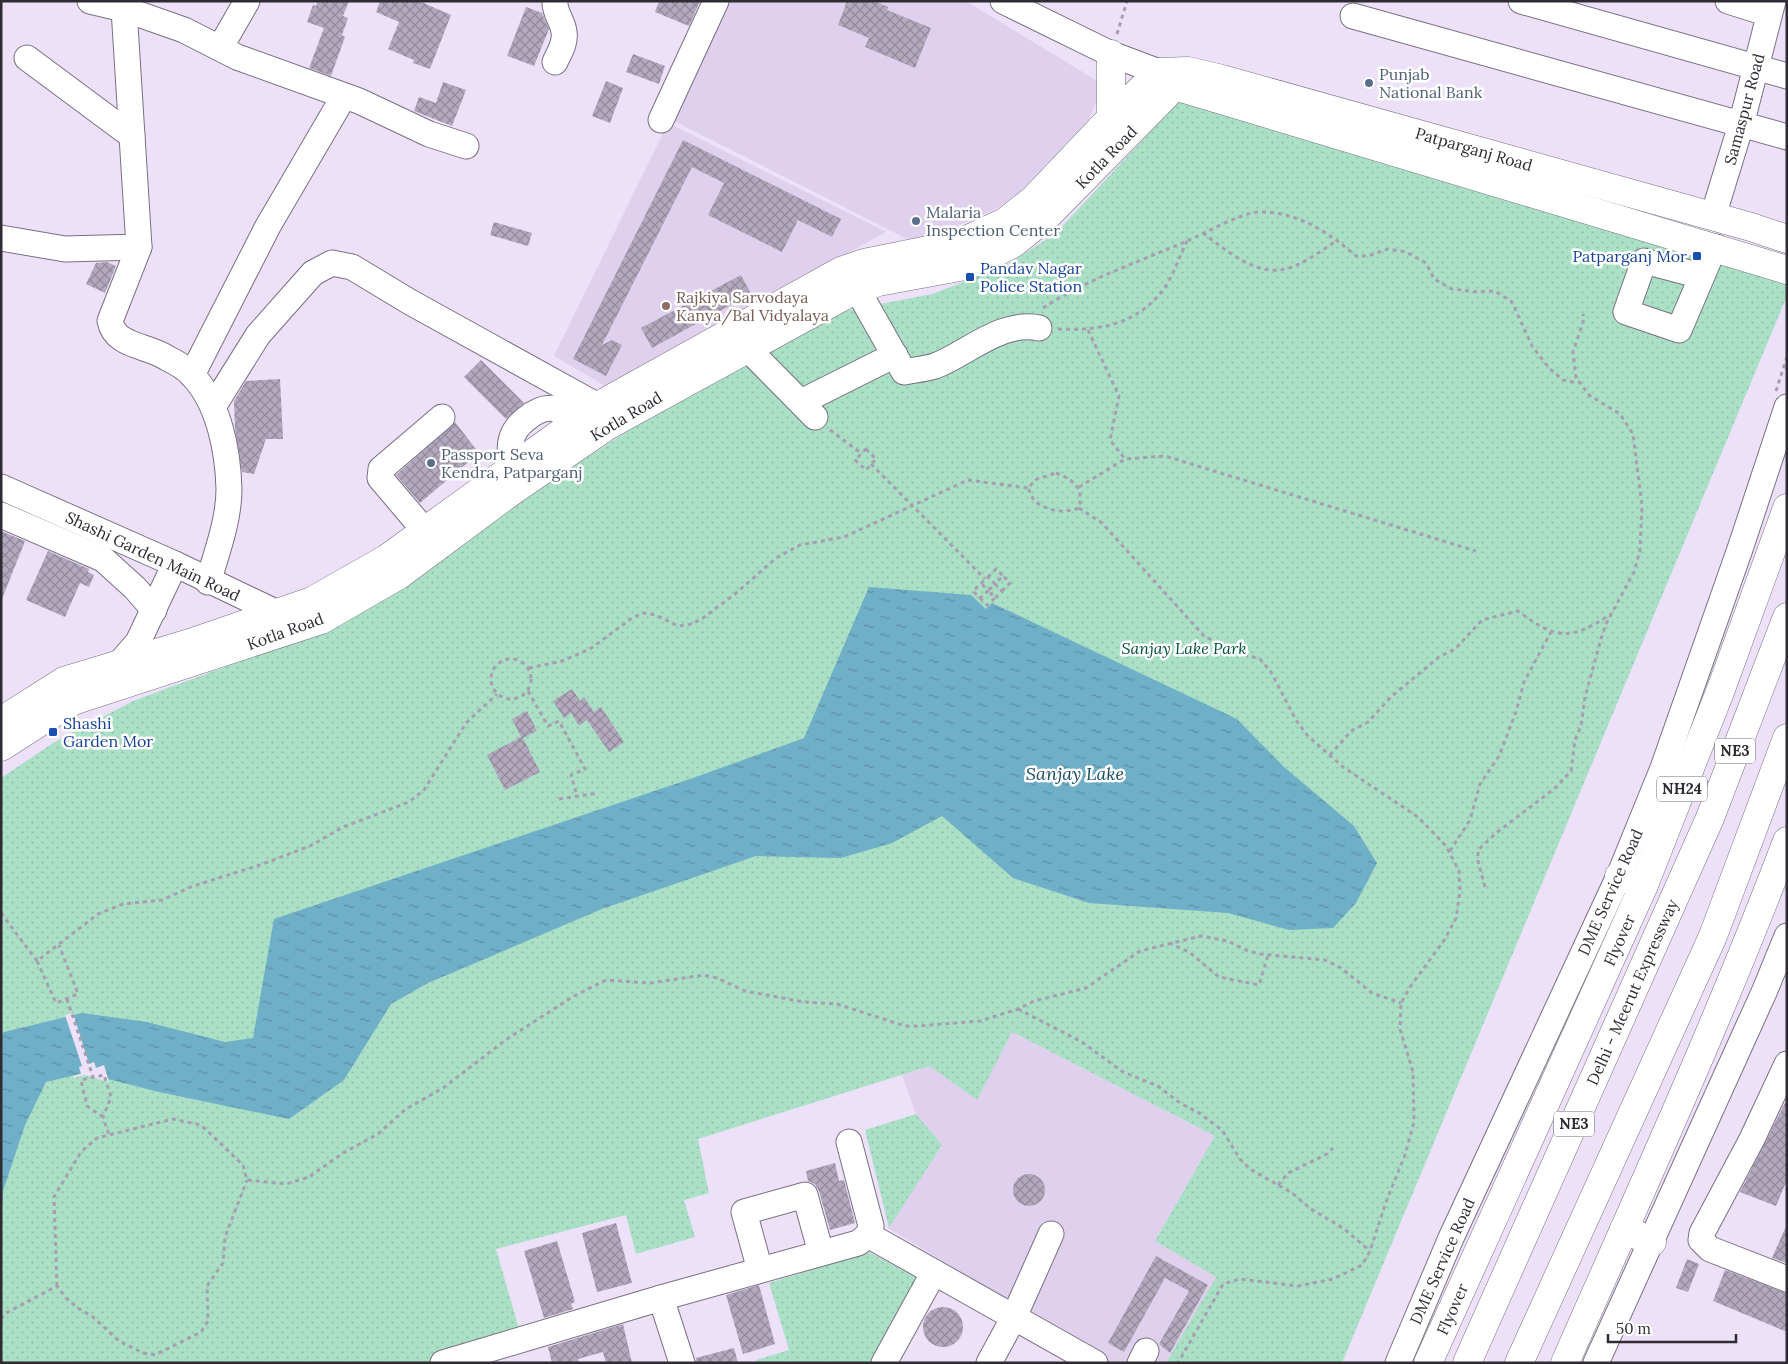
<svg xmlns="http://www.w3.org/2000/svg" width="1788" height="1364" font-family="Lora,serif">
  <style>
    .built { fill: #dfd1ed }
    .park { fill: url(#park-dots) }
    .water { fill: url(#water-ripples) }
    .pier { fill: #ece1f8 }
    .building { fill: url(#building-cross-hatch) }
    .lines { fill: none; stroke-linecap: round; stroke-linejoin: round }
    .minor-casing { stroke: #797083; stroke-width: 27 }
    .major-casing { stroke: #797083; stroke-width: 29 }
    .highway-casing { stroke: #797083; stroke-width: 29 }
    .path { stroke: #a79fb0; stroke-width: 3; stroke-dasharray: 4 4; stroke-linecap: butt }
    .minor { stroke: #fff; stroke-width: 25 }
    .major { stroke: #fff; stroke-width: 28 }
    .highway { stroke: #fff; stroke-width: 28 }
    .service-dot { fill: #5c6f8a; stroke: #fff; stroke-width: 2 }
    .transit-dot { fill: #1a4fb4; stroke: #fff; stroke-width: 2 }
    .education-dot { fill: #8d6e63; stroke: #fff; stroke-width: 2 }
    .labels { text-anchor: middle; stroke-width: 5; stroke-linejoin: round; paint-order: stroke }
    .shield { fill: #fff; stroke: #6d6b70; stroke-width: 1 }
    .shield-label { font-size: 15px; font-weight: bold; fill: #2f2b33 }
    .service-label { font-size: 16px; fill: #4e5e75; stroke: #fff; text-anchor: start }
    .street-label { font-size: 16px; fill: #2f2b33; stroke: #fff }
    .transit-label { font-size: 16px; fill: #164399; stroke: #fff; text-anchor: start }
    .education-label { font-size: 16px; fill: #785e54; stroke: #fff; text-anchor: start }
    .park-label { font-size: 16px; font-style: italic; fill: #005238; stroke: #fff }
    .water-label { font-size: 18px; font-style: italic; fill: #194d60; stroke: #fff }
  </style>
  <defs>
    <pattern id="park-dots" width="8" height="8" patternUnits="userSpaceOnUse" patternTransform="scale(1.25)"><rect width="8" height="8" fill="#aae0c6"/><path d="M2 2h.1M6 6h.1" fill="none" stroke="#93c0ab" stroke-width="1.8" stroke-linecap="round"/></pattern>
    <pattern id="water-ripples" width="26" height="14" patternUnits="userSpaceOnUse" patternTransform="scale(1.25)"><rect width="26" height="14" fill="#70afc8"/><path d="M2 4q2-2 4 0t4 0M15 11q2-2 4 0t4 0" fill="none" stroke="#5c8fa3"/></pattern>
    <pattern id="building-cross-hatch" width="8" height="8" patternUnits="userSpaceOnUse" patternTransform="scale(1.25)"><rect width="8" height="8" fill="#b3a9be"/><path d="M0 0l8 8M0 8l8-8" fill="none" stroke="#928a9b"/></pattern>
  </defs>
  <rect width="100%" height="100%" fill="#ece1f8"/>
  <!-- built -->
  <g class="built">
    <path d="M728 1H966L1104 85 1086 126 1018 198 972 220 913 242 670 119Z"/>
    <path d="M668 123 886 232 607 387 554 356Z"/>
    <path d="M1012 1032 1215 1136 1155 1241 1217 1277 1166 1363H1111L888 1228 942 1145 916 1114 902 1075 930 1066Z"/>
  </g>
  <!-- park -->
  <g class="park">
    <path d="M1181 99 1787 279V296L1342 1363H1166L1216 1277 1155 1241 1215 1136 1012 1032 977 1100 930 1066 698 1139 709 1193 684 1200 695 1237 636 1254 626 1215 496 1249 519 1329 443 1363H1V778L53 743 133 701 308 636 396 592 556 477 647 419 845 311 932 294 1004 267 1056 233Z"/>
    <path d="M916 1114 942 1145 889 1228 865 1130Z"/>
    <path d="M869 1252 923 1281 878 1363H757L756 1360 789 1350 769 1283Z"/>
  </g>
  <!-- water -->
  <path class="water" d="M869 587 971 595 986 609 992 603 1237 719 1284 767 1354 826 1377 863 1356 903 1333 928 1289 930 1228 913 1089 903 1013 878 942 816 892 843 841 858 756 856 602 909 428 983 391 1004 344 1080 289 1119 159 1092 84 1073 46 1082 25 1125 3 1191 1 1221V1035L4 1032 82 1013 147 1022 225 1042 253 1038 274 919 693 778 804 738Z"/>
  <!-- pier -->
  <path class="pier" d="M73 1013 89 1064 94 1062 96 1068 104 1065 109 1082 84 1075 73 1078V1076L81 1074 79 1067 82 1066 65 1015Z"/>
  <!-- building -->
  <g class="building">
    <path d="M318 1H349L343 16 348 18 342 35 345 37 331 76 309 68 324 28 307 22 313 5 316 6Z"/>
    <path d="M380 1H419L451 15 430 69 413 63 414 60 388 49 399 22 376 12Z"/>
    <path d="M659 1H700L689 26 655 12Z"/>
    <path d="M847 1H874L888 7 887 10 931 28 915 68 865 47 869 38 838 25Z"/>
    <path d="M526 7 542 13 549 29 534 66 507 56Z"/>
    <path d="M633 54 665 66 659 84 626 72Z"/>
    <path d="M606 81 623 88 610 123 592 116Z"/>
    <path d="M443 82 466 90 452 126 414 111 419 97 436 103Z"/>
    <path d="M683 140 841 219 832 237 798 220 782 252 708 215 724 183 692 167 602 345 612 340 622 345 606 376 573 359Z"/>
    <path d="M494 222 532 233 528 246 490 235Z"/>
    <path d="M107 262 116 266 105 293 86 284 96 263Z"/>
    <path d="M741 275 751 294 652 348 641 328Z"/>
    <path d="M481 360 524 403 506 419 464 377Z"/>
    <path d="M280 379 283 439H266L254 474 242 472 235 429 234 401 246 381Z"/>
    <path d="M455 422 479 453 420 503 396 475Z"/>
    <path d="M1 531 25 541 2 599H1Z"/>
    <path d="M48 551 89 569 88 572 94 575 89 587 80 583 65 617 26 600Z"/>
    <path d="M572 689 580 701 584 697 594 712 601 707 624 742 609 752 587 720 579 726 571 713 564 718 553 701Z"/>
    <path d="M527 711 537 731 523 738 540 772 505 790 487 755 521 737 512 719Z"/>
    <path d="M1787 1099V1180L1776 1206 1740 1192Z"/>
    <path d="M835 1163 839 1181 844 1180 855 1223 830 1230 819 1191 815 1184 808 1181 806 1171Z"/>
    <circle cx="1029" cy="1190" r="16"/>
    <path d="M616 1223 632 1283 597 1292 582 1233Z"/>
    <path d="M1787 1224V1263L1772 1258Z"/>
    <path d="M557 1241 575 1302 571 1304 573 1309 544 1318 524 1251Z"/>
    <path d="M1156 1256 1208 1285 1170 1353 1159 1344 1189 1291 1165 1278 1124 1352 1108 1343Z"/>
    <path d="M1687 1259 1699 1264 1688 1292 1676 1288Z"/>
    <path d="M1725 1270 1787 1293V1332L1713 1301Z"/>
    <path d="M759 1285 775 1344 743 1354 726 1295Z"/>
    <circle cx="943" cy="1327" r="20"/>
    <path d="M623 1324 632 1363H606L603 1352 578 1359 579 1363H552L548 1347Z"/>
    <path d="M734 1348 738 1363H696V1358Z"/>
  </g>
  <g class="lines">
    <!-- minor casing -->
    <g class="minor-casing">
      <g id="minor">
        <path d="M90 1 124 9 184 30 237 57 359 101 429 134 466 146"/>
        <path d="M1003 1 1111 54 1159 72 1173 85"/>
        <path d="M1521 1 1787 76"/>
        <path d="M1728 1 1769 14"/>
        <path d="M1353 16 1787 137"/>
        <path d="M220 48 247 1"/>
        <path d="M27 58 132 136"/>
        <path d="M555 62C559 53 566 43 564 32 563 21 554 13 555 1"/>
        <path d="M661 120 716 1"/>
        <path d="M1713 216 1741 125 1773 1"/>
        <path d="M1 238 65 249 139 247 124 9"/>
        <path d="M139 247 110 321C115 347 148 345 167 358 175 362 186 368 192 375 219 403 228 451 229 489 229 520 217 552 208 582"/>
        <path d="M1701 276 1644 261 1626 312 1679 330 1711 255 1716 247"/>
        <path d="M857 289 904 372C914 370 925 369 935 366 968 353 1002 320 1039 328"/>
        <path d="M747 348 815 417"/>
        <path d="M192 375 268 226 344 96"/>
        <path d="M801 402 895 355"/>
        <path d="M213 407 258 335 313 273 332 263 352 267 410 302 598 406"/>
        <path d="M512 467C508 447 509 432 526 419 546 402 557 407 578 420"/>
        <path d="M1 487 175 564 290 619"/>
        <path d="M1 515 103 559 135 588 154 610"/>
        <path d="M425 531 380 478 381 469 442 417"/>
        <path d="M119 664 138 642 175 564"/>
        <path d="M1787 1064 1752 1139 1702 1233 1701 1240 1710 1249 1787 1279"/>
        <path d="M868 1235 1095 1363"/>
        <path d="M760 1270 744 1212 805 1195 821 1253"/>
        <path d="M661 1298 682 1363"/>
        <path d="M443 1363 661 1298 858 1243 868 1235 871 1226 849 1142"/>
        <path d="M884 1363 934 1272"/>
        <path d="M989 1363 1014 1317 1051 1234"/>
        <path d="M1140 1363 1146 1351"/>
        <path d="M1398 1363 1451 1238 1619 876 1663 768 1740 549 1787 407"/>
        <path d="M1596 1363 1765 990 1787 936"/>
      </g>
    </g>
    <!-- major casing -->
    <g class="major-casing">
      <g id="major">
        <path d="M1111 54V118"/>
        <path d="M1 721 64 681 190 643 312 601 386 559 598 406 841 271 864 263 958 244 1005 222 1034 199 1111 118 1159 72 1188 71 1222 79 1751 227 1787 239"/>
        <path d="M1 747 73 701 321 620 399 575 508 494 607 426 851 292 878 282 965 266 982 260 1014 243 1046 217 1175 86 1787 270"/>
      </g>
    </g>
    <!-- highway casing -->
    <g class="highway-casing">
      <g id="highway">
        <path d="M1619 876 1644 885"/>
        <path d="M1624 1229 1652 1242"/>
        <path d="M1428 1363 1644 885 1720 692 1787 508"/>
        <path d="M1467 1363 1710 818 1787 617"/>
        <path d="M1519 1363 1713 936 1787 738"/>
        <path d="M1565 1363C1641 1190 1720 1018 1787 841"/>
      </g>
    </g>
    <!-- path -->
    <g class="path">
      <path d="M1117 34 1127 1"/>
      <path d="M1203 233C1223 248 1252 273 1279 270 1300 268 1320 251 1338 240"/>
      <path d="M1043 308C1087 279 1139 262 1187 241 1205 233 1241 213 1258 212 1297 211 1328 232 1356 256H1368L1388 249 1406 252 1426 263 1434 279 1452 289 1477 292 1495 291 1512 302 1532 346 1549 368 1563 380 1578 383"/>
      <path d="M1058 329C1099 331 1136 325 1163 290 1173 277 1179 257 1187 241"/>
      <path d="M1088 330 1119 396 1110 440 1125 459"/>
      <path d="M1776 391 1787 357"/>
      <path d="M830 430 861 453"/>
      <path d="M866 449 876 459 866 470 855 460Z"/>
      <path d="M871 464 985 579"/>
      <path d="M1056 473C1074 480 1084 488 1079 508 1062 514 1049 511 1034 501L1028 488 1037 479Z"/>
      <path d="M1079 487 1125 459 1165 456 1476 551"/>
      <path d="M1079 508 1102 523 1204 636 1238 653 1260 659 1271 672 1296 720 1307 735 1343 767 1418 817 1446 846 1459 871 1460 892 1456 918 1445 939 1410 987 1401 1003 1400 1029 1413 1072 1414 1122 1405 1155 1386 1202 1370 1251 1362 1265 1333 1279 1298 1286 1240 1279 1223 1284 1178 1363"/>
      <path d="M988 577 996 569 1003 576 995 584 1002 591 995 598"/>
      <path d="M1002 591 1010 583 1003 576"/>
      <path d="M980 598 987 605 995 598 988 591 995 584 988 577 973 591 980 598 988 591 981 583"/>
      <circle cx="511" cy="679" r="20"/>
      <path d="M529 668 562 661 590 649 632 618 643 613 656 615 678 626 692 624 703 618 735 594 776 558 800 545 844 537 968 480 1028 488"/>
      <path d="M528 691 548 726 559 721 585 769 571 775 577 796"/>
      <path d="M1330 755 1351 731 1368 722 1391 697 1439 657 1455 649 1482 620 1518 611C1557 640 1570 641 1611 614"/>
      <path d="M559 799 598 793"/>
      <path d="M1450 851 1470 820 1480 784 1499 756 1516 712 1524 682 1551 632"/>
      <path d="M1485 887 1478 861V850L1496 833 1554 789 1571 771 1575 740 1581 726 1585 697 1601 639 1606 624 1634 572 1640 550 1642 506 1633 434 1620 414 1589 395 1576 378 1573 352 1584 319 1583 314"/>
      <path d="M1 913 37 961 98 914 123 904 162 900 193 886 260 865 310 846 343 827 409 802 424 790 466 723 497 694"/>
      <path d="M1169 943 1189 952 1219 977 1259 985 1268 955"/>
      <path d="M37 961 56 1003 78 994 59 945"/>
      <path d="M67 999 93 1077"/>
      <path d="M1018 1009 1082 1042 1123 1072 1158 1086 1180 1103 1199 1113 1222 1130 1240 1159 1250 1169 1292 1193 1311 1209 1343 1228 1370 1251"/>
      <path d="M103 1117 87 1106 81 1080 104 1075 111 1097 103 1117 109 1135"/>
      <path d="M1278 1185 1288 1173 1327 1154 1333 1148"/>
      <path d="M57 1286 54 1197 81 1152 97 1138 173 1119 201 1125 243 1165 247 1180 286 1184 309 1177 343 1153 378 1134 406 1109 443 1088 507 1039 574 996 606 980 650 983 704 975 717 978 745 991 804 1002 837 1004 905 1026H918L980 1021 1018 1009 1034 1001 1086 988 1140 951 1201 936 1228 941 1248 951 1260 954 1325 960 1341 968 1372 993 1401 1003"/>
      <path d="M1 1319 6 1313 57 1286 66 1298 78 1308 93 1317 119 1341 143 1353 155 1355 201 1332 208 1321 207 1286 223 1263 225 1237 247 1180"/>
    </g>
    <!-- minor -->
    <use href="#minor" class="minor"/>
    <!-- major -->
    <use href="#major" class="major"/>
    <!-- highway -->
    <use href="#highway" class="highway"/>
  </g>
  <!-- markers -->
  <g class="service-dot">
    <circle cx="1369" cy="83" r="5"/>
    <circle cx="916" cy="221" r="5"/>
    <circle cx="431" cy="463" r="5"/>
  </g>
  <g class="transit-dot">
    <rect x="1692" y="251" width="10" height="10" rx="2.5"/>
    <rect x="965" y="272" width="10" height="10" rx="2.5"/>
    <rect x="48" y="727" width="10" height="10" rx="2.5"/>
  </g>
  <circle class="education-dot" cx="666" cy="306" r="5"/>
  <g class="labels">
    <!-- shield labels -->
    <g class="shield">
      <rect x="1715" y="738.5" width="40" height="25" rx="4"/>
      <rect x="1657" y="776.5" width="50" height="25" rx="4"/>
      <rect x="1554" y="1111.5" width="40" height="25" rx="4"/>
    </g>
    <g class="shield-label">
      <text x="1735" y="756">NE3</text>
      <text x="1682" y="794">NH24</text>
      <text x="1574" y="1129">NE3</text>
    </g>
    <!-- service labels -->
    <g class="service-label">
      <text x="1379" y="80">Punjab<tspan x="1379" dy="18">National Bank</tspan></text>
      <text x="926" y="218">Malaria<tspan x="926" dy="18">Inspection Center</tspan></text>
      <text x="441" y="460">Passport Seva<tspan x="441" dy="18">Kendra, Patparganj</tspan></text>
    </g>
    <!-- street labels -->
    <g class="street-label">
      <text transform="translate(1744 109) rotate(-75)" y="6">Samaspur Road</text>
      <text transform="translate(1474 149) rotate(16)" y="6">Patparganj Road</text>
      <text transform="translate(1106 157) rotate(-46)" y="6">Kotla Road</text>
      <text transform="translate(626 416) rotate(-31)" y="6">Kotla Road</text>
      <text transform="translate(153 556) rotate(25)" y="6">Shashi Garden Main Road</text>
      <text transform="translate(285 631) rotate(-20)" y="6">Kotla Road</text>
      <text transform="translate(1610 892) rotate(-66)" y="6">DME Service Road</text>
      <text transform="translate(1619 940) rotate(-66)" y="6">Flyover</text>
      <text transform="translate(1632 992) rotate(-66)" y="6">Delhi - Meerut Expressway</text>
      <text transform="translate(1442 1261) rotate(-66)" y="6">DME Service Road</text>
      <text transform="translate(1452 1309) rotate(-66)" y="6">Flyover</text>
    </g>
    <!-- transit labels -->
    <g class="transit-label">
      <text x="1687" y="262" text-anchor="end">Patparganj Mor</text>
      <text x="980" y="274">Pandav Nagar<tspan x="980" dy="18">Police Station</tspan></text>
      <text x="63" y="729">Shashi<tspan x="63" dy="18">Garden Mor</tspan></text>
    </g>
    <!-- education labels -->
    <g class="education-label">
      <text x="676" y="303">Rajkiya Sarvodaya<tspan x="676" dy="18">Kanya/Bal Vidyalaya</tspan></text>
    </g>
    <!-- park labels -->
    <g class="park-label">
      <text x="1184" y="654">Sanjay Lake Park</text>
    </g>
    <!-- water labels -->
    <g class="water-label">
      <text x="1075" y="780">Sanjay Lake</text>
    </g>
  </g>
  <!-- border -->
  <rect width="1788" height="1364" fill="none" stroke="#2f2b33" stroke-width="5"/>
  <!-- scale -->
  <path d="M1608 1334v8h128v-8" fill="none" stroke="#2f2b33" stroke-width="2.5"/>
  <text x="1616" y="1334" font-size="15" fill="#2f2b33" stroke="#ffffff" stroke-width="4" paint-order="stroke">50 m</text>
</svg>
